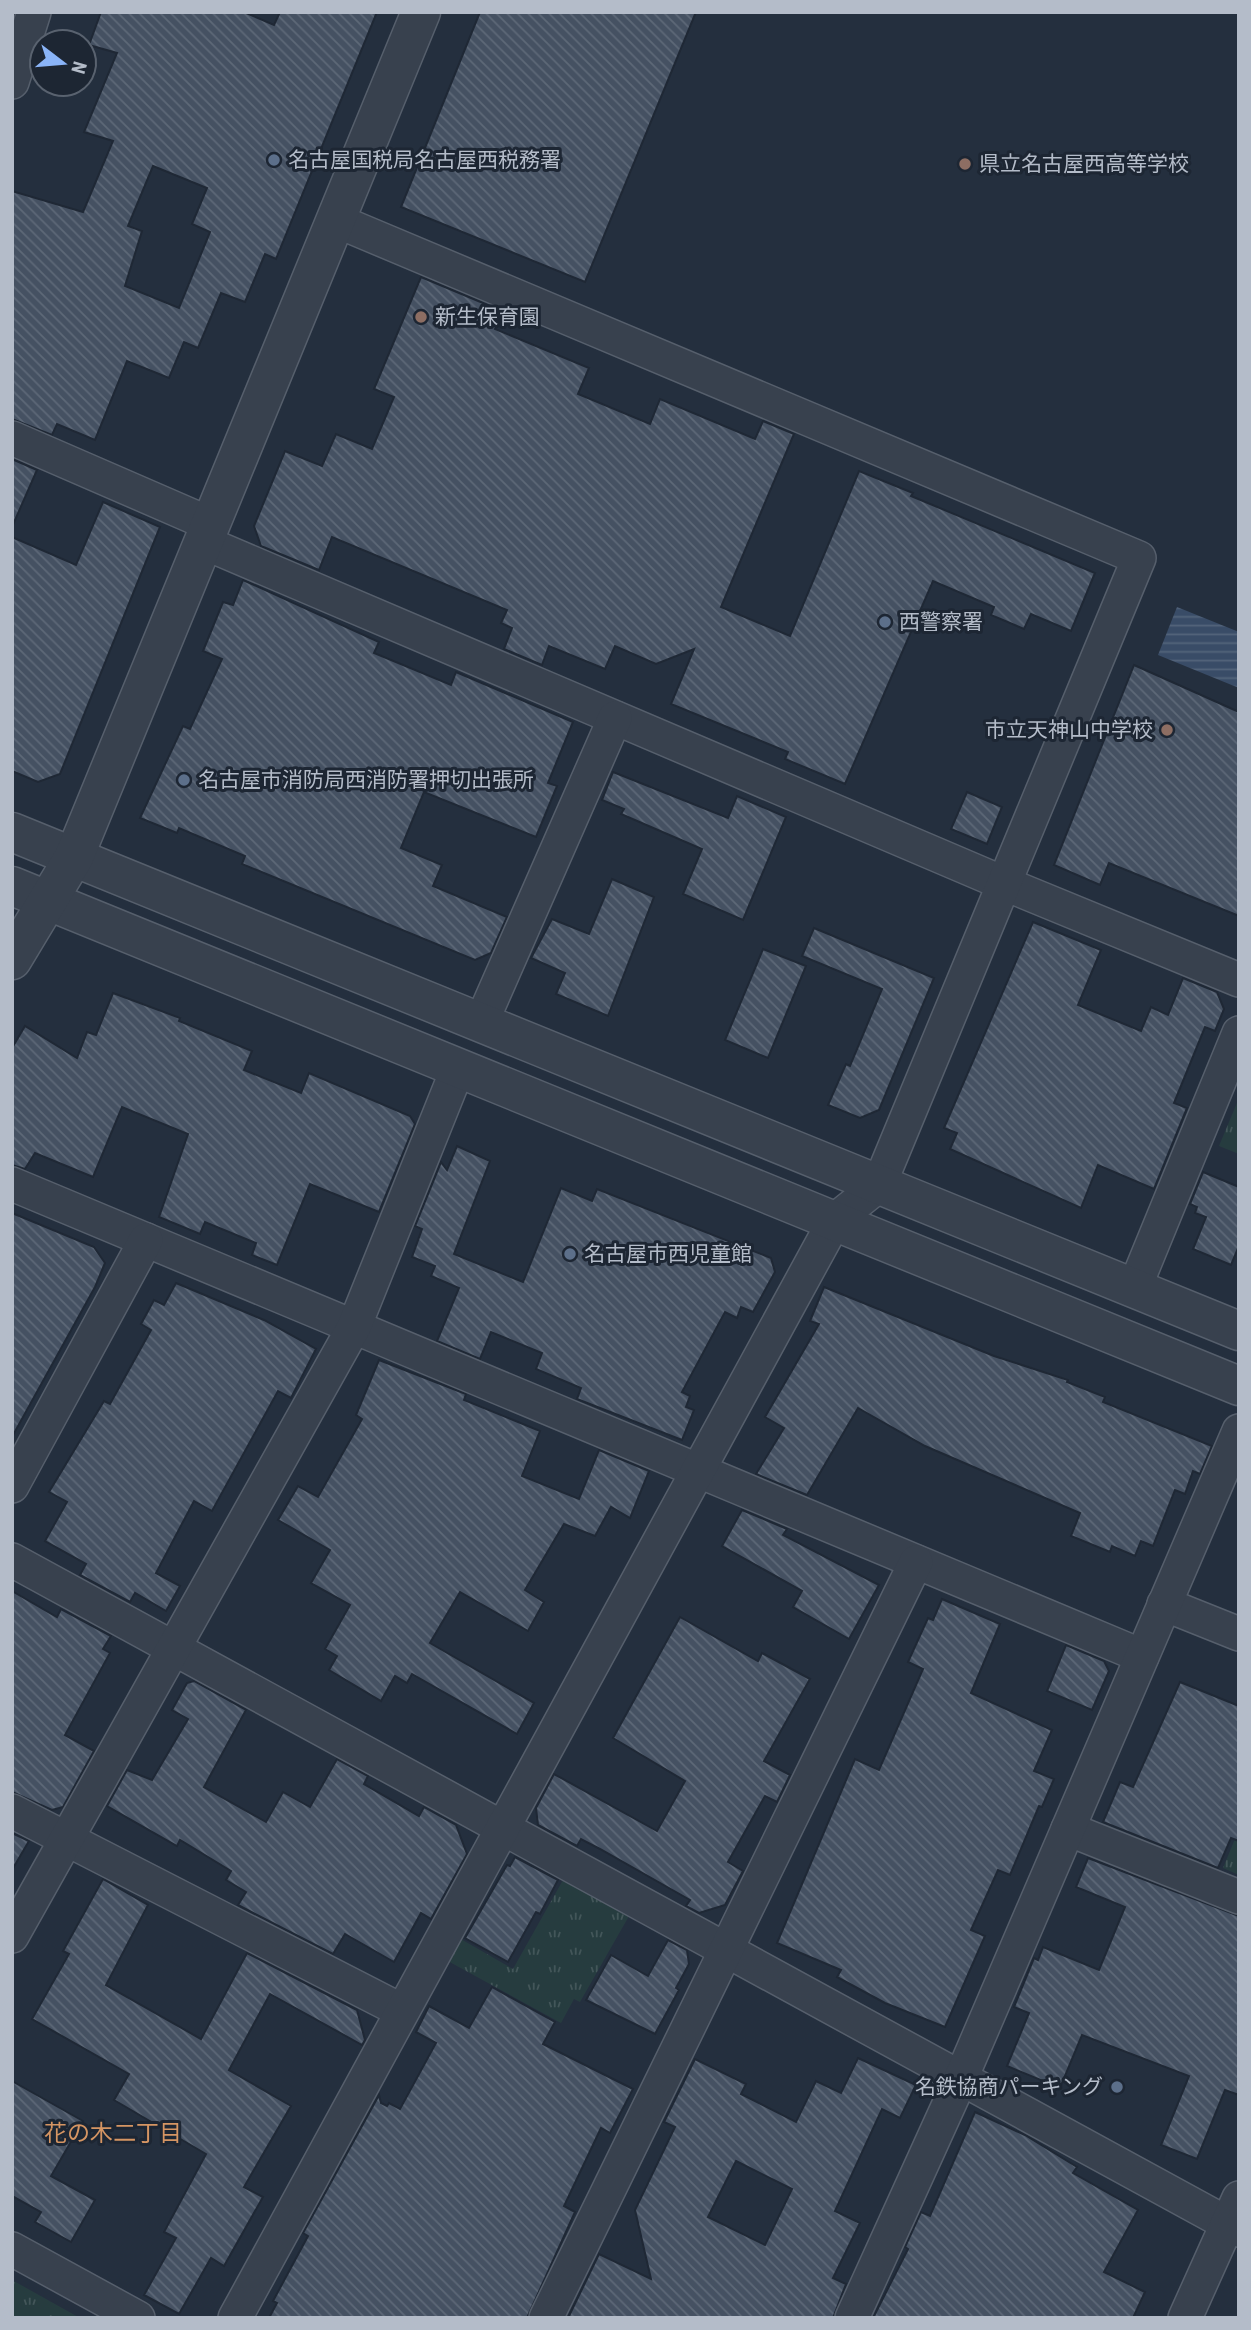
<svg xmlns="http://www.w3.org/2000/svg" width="1251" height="2330" font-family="'Roboto Condensed','Noto Sans JP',sans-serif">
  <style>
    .grass { fill: url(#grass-tufts) }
    .water { fill: url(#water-rules) }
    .building { fill: url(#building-back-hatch); stroke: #1f2835; stroke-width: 2; fill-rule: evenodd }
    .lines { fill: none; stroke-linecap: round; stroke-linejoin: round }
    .minor-casing { stroke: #565f6c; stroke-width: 36 }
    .tertiary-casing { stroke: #565f6c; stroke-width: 41 }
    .minor { stroke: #38414e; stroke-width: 33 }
    .tertiary { stroke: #38414e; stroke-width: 38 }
    .service-dot { fill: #5c6f8a; stroke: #1d2633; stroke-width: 2.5 }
    .education-dot { fill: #8d6e63; stroke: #1d2633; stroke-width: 2.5 }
    .labels { text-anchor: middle; stroke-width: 6; stroke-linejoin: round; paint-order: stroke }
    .poi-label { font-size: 21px; fill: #b4bcc9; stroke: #1d2633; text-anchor: start }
    .neighbourhood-label { font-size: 23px; fill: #d59563; stroke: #1d2633 }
  </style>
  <defs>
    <pattern id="grass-tufts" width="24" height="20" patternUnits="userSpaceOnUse" patternTransform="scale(1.75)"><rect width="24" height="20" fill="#263c3f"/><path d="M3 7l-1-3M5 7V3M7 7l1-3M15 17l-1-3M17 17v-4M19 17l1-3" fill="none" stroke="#435659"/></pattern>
    <pattern id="water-rules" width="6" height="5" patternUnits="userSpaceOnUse" patternTransform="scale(1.75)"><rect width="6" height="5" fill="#394c67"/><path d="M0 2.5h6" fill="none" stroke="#53647b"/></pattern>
    <pattern id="building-back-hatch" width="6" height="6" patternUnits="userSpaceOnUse" patternTransform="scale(1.75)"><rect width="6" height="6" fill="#455162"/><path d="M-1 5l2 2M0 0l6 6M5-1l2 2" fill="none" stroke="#5d6877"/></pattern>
  </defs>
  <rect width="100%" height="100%" fill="#242f3e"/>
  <!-- grass -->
  <g class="grass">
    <path d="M1239 1098V1154L1219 1146Z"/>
    <path d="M1239 1829V1875L1223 1868Z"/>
    <path d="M563 1880 629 1916 580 2002 574 1999 561 2023 446 1960 459 1938 513 1969Z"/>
    <path d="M12 2280 80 2318H12Z"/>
  </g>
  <!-- water -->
  <path class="water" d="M1177 607 1239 632V688L1158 655Z"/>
  <!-- building -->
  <g class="building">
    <path d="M101 12H244L274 25 280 12H377L276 259 265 254 245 302 221 293 198 348 184 342 169 378 127 361 95 440 57 424 52 435 12 419V191L83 212 113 141 84 132 117 53 89 45ZM153 166 207 188 192 224 210 232 179 308 125 286 142 231 128 226Z"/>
    <path d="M480 12H696L585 282 401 207Z"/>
    <path d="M421 277 502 311 495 329 589 368 578 394 650 424 660 399 755 439 763 421 794 434 721 607 790 636 859 471 913 493 911 496 1095 573 1071 631 1031 614 1024 629 991 615 994 607 933 581 845 784 785 759 788 752 671 704 694 649 656 664 615 646 605 669 549 646 542 665 504 649 512 628 501 623 507 610 332 537 319 570 261 546 254 526 285 451 322 466 336 434 372 449 394 397 374 389Z"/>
    <path d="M12 459 37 470 12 527Z"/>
    <path d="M103 502 160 527 60 774 38 782 12 771V537L76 565Z"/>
    <path d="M243 580 379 642 374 653 451 685 456 672 573 722 548 783 557 786 536 837 424 792 401 848 442 865 433 886 507 917 491 953 475 960 242 864 245 856 179 828 177 833 140 818 183 726 190 729 222 659 203 651 223 602 233 605Z"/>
    <path d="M1134 665 1239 712V916L1109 863 1100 885 1054 865Z"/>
    <path d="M613 772 728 818 737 796 786 817 743 920 683 894 702 849 621 814 624 809 602 800Z"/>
    <path d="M967 792 1002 807 987 844 951 829Z"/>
    <path d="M612 879 654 897 608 1016 556 994 565 973 531 958 552 919 589 934Z"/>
    <path d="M1033 922 1101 950 1078 1005 1141 1031 1151 1007 1168 1015 1183 978 1217 992 1224 1009 1215 1031 1205 1027 1174 1103 1187 1108 1154 1189 1098 1165 1081 1208 950 1149 957 1133 944 1128Z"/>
    <path d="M814 928 934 978 879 1110 860 1118 828 1105 846 1064 850 1066 882 989 802 956Z"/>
    <path d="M763 949 806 966 768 1058 725 1040Z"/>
    <path d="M113 993 180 1018 179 1021 252 1051 244 1070 301 1093 309 1073 410 1116 415 1124 379 1212 310 1184 277 1265 252 1255 256 1243 205 1222 200 1234 159 1217 188 1134 122 1107 93 1177 35 1153 25 1169 12 1165V1048L25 1026 77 1058 87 1032 96 1035Z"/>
    <path d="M457 1146 490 1161 454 1254 523 1282 561 1188 592 1201 597 1189 771 1258 775 1272 753 1312 741 1307 737 1318 725 1312 682 1392 690 1396 686 1407 694 1410 682 1440 577 1399 581 1388 536 1369 542 1353 491 1332 480 1359 437 1341 459 1288 431 1276 435 1266 412 1257 422 1229 415 1226 441 1162 447 1170Z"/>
    <path d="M1203 1172 1239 1187V1246L1231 1265 1193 1249 1206 1217 1195 1213 1197 1207 1190 1204Z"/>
    <path d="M12 1213 94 1247 105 1263 95 1287 12 1437Z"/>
    <path d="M176 1283 264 1320 316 1349 291 1398 278 1391 212 1511 194 1501 156 1573 180 1586 166 1611 135 1593 130 1602 80 1575 86 1564 45 1541 67 1502 49 1492 104 1401 110 1404 151 1330 141 1324 154 1300 164 1305Z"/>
    <path d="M824 1287 994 1356 1068 1380 1067 1382 1105 1397 1103 1402 1212 1446 1200 1474 1193 1471 1185 1494 1175 1490 1153 1546 1141 1541 1135 1556 1112 1546 1110 1552 1071 1536 1080 1513 925 1446 858 1408 807 1495 756 1474 784 1428 765 1417 819 1324 810 1321Z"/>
    <path d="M379 1360 466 1394 464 1400 540 1431 522 1476 579 1499 599 1450 649 1471 630 1518 611 1507 595 1536 564 1524 525 1590 544 1602 528 1631 460 1592 430 1643 534 1703 517 1734 412 1674 407 1683 395 1676 381 1701 329 1670 337 1656 325 1649 350 1605 311 1583 330 1550 278 1520 298 1486 318 1497 362 1419 356 1415Z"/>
    <path d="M742 1510 787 1529 783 1535 879 1585 849 1639 793 1607 802 1591 722 1546Z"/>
    <path d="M12 1591 57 1617 61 1609 111 1636 103 1649 110 1653 65 1735 94 1751 63 1807 52 1810 12 1792Z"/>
    <path d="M942 1599 1000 1624 971 1693 1052 1730 1034 1771 1054 1779 1042 1807 1039 1806 1010 1875 998 1870 971 1930 985 1936 945 2027 885 2003 837 1977 841 1970 777 1943 855 1759 879 1770 923 1669 908 1662 928 1618 933 1620Z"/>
    <path d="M680 1617 758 1661 762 1653 810 1679 764 1761 790 1775 777 1802 765 1796 728 1862 743 1871 725 1905 699 1913 686 1906 690 1900 600 1849 581 1839 577 1846 538 1825 536 1808 554 1774 657 1831 685 1781 613 1738Z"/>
    <path d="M1066 1645 1104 1661 1109 1671 1092 1710 1047 1691Z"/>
    <path d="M194 1681 246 1710 204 1787 266 1822 283 1792 310 1807 337 1759 368 1776 364 1784 419 1816 424 1807 456 1825 467 1854 431 1919 421 1913 394 1962 345 1934 333 1954 238 1905 246 1892 226 1880 231 1871 180 1840 177 1846 107 1806 127 1770 152 1780 188 1719 172 1710 187 1683Z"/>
    <path d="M1180 1682 1239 1706V1841L1231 1838 1218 1868 1103 1822 1120 1782 1133 1787Z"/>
    <path d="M12 1833 29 1841 12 1870Z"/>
    <path d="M515 1857 558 1880 540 1914 536 1912 508 1962 465 1938 507 1865 510 1866Z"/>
    <path d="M1088 1858 1239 1916V2095L1225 2090 1197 2159 1161 2145 1189 2076 1082 2035 1060 2088 1007 2066 1029 2013 1014 2007 1034 1958 1038 1960 1043 1947 1099 1970 1125 1907 1076 1887Z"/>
    <path d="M103 1879 148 1905 106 1985 201 2039 247 1953 357 2010 365 2040 362 2045 270 1994 229 2070 291 2106 244 2187 263 2197 224 2266 211 2258 179 2314 144 2295 176 2238 164 2232 206 2154 114 2100 129 2074 32 2019 69 1954 63 1951Z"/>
    <path d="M668 1940 687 1950 689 1964 676 1988 679 1990 655 2034 586 2000 611 1955 648 1976Z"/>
    <path d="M492 1987 555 2022 543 2044 633 2089 610 2133 601 2128 564 2206 575 2212 527 2318H269L277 2303 273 2301 308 2236 303 2233 379 2095 381 2103 387 2106 389 2103 400 2109 436 2043 416 2032 429 2006 469 2028Z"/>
    <path d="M858 2058 916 2085 900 2118 882 2109 835 2211 860 2223 833 2278 846 2284 833 2318H568L599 2254 651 2279 635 2210 675 2127 664 2122 695 2059 746 2084 741 2094 796 2122 816 2081 841 2093ZM736 2161 792 2189 765 2245 708 2217Z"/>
    <path d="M12 2081 83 2121 51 2176 95 2200 71 2242 35 2222 41 2212 12 2196Z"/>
    <path d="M975 2112 1025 2135 1077 2167 1073 2173 1138 2210 1104 2272 1145 2292 1133 2318H873L908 2249 905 2247 921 2212 930 2216Z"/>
  </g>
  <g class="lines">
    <!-- minor casing -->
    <g class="minor-casing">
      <g id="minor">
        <path d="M12 82 34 12"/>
        <path d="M12 438 210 524"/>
        <path d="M203 542 1003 883 1239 980"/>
        <path d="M481 1023 615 718"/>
        <path d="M12 1184 1142 1656"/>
        <path d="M1134 1289 1239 1033"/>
        <path d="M12 1486 146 1240"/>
        <path d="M12 1560 1239 2230"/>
        <path d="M1164 1604 1239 1634"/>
        <path d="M12 1811 402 2011"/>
        <path d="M1068 1829 1239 1897"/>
        <path d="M12 1936 354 1327 458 1068"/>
        <path d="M12 2249 138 2318"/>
        <path d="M235 2318 835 1220 879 1185 1139 558 335 220"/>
        <path d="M546 2318 916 1562"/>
        <path d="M852 2318 961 2078 1239 1431"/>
        <path d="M1185 2318 1239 2198"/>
      </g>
    </g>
    <!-- tertiary casing -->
    <g class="tertiary-casing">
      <g id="tertiary">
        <path d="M12 832 1239 1331"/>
        <path d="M12 886 1239 1386"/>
        <path d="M12 960 74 857 421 12"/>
      </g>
    </g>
    <!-- minor -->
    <use href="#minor" class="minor"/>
    <!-- tertiary -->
    <use href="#tertiary" class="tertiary"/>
  </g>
  <!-- markers -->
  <g class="service-dot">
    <circle cx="274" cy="160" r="7"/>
    <circle cx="885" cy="622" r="7"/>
    <circle cx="184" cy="780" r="7"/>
    <circle cx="570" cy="1254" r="7"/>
    <circle cx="1117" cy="2087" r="7"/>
  </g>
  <g class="education-dot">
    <circle cx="965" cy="164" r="7"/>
    <circle cx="421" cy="317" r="7"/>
    <circle cx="1167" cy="730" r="7"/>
  </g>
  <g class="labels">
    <!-- poi labels -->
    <g class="poi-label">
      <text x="288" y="167">名古屋国税局名古屋西税務署</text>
      <text x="979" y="171">県立名古屋西高等学校</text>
      <text x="435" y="324">新生保育園</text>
      <text x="899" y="629">西警察署</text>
      <text x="1153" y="737" text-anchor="end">市立天神山中学校</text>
      <text x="198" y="787">名古屋市消防局西消防署押切出張所</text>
      <text x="584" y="1261">名古屋市西児童館</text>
      <text x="1103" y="2094" text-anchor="end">名鉄協商パーキング</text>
    </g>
    <!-- neighbourhood labels -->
    <g class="neighbourhood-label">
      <text x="113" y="2141">花の木二丁目</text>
    </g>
  </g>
  <!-- border -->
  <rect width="1251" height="2330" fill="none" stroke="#b4bcc9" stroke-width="28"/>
  <!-- north arrow -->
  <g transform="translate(63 63) rotate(106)"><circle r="33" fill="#1d2633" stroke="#59626f" stroke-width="2"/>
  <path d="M0-5L12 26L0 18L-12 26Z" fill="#8ab4f8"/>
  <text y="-10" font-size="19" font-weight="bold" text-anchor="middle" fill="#b4bcc9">N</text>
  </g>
</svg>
